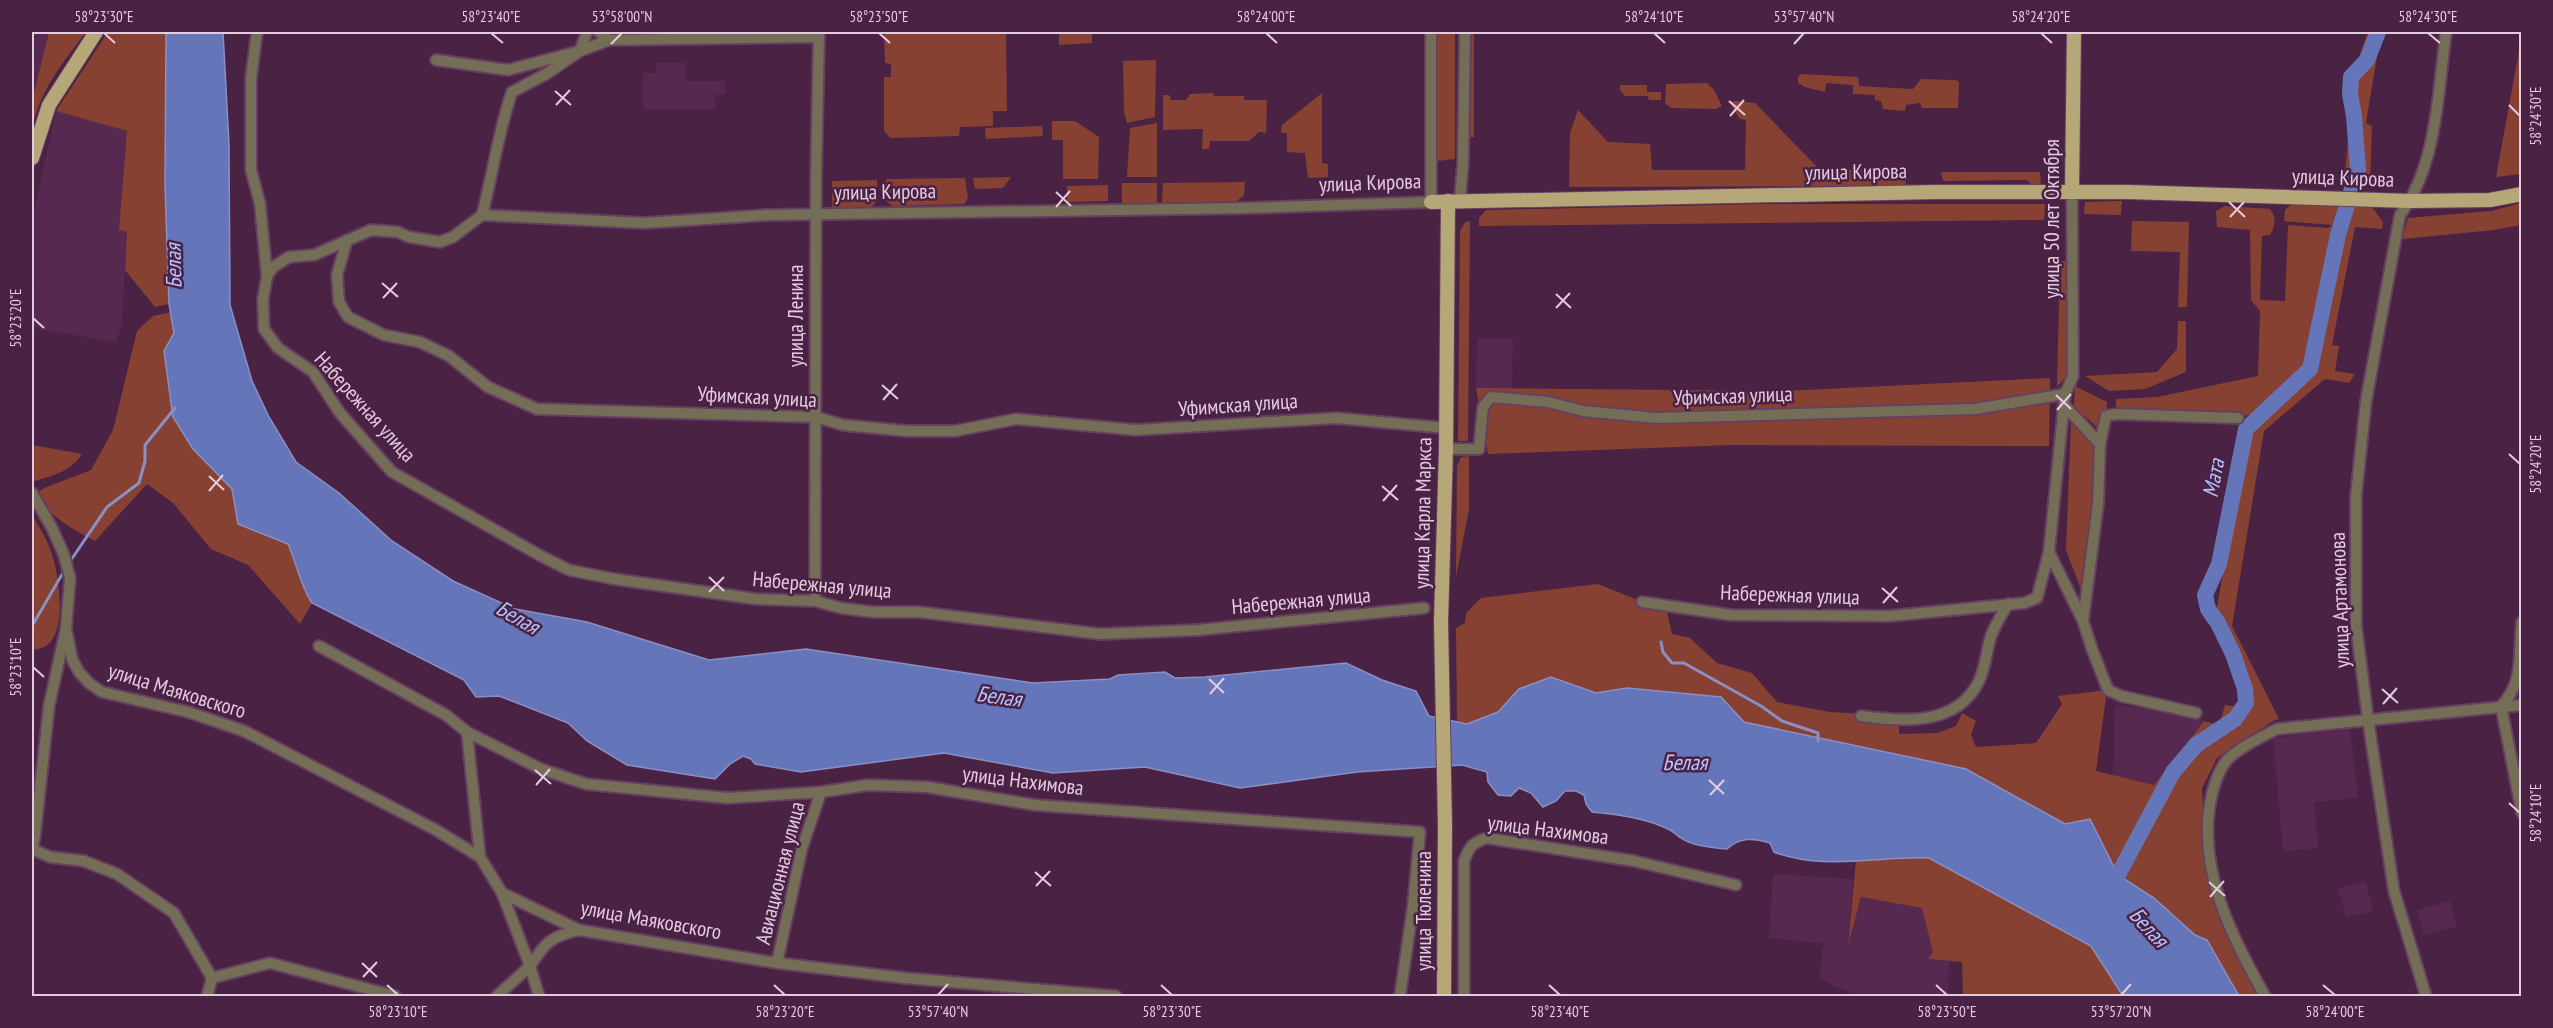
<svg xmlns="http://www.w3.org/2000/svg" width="2553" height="1028" font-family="'PT Sans Narrow',sans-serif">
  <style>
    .built { fill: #572950 }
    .green { fill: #874132 }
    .water { fill: #6575b9; stroke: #8b8fc4; stroke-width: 1.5 }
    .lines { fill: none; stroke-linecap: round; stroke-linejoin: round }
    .stream { stroke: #8b8fc4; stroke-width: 3 }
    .river { stroke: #6575b9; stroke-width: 16 }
    .minor-casing { stroke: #664060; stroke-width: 14 }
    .major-casing { stroke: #664060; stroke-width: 16 }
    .minor { stroke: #756e57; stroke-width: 10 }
    .major { stroke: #b6a778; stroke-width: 14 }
    .ticks { fill: none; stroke: #e4cbdf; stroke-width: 2 }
    .labels { text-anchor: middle; stroke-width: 5; stroke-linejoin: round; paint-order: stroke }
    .street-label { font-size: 21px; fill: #e4cbdf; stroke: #4a2244 }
    .water-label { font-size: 22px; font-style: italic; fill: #b5c4fd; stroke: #4a2244 }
    .neatline { fill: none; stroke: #e4cbdf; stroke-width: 2 }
    .ticks-label { font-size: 15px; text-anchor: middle; fill: #e4cbdf }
  </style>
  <rect width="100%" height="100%" fill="#4a2244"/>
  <!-- built -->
  <g class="built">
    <path d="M32 32H49L32 101Z"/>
    <path d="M656 63H686V81H725V94L715 95V109H643V73H655Z"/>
    <path d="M56 111 127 131 120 230 127 231 122 325 116 342 32 328V295L35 281 32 280V221Z"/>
    <path d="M1477 338 1513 339 1512 391 1476 388Z"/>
    <path d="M2115 705 2181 713 2204 721 2154 785 2113 775Z"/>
    <path d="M2350 729 2358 797 2314 803 2318 848 2283 851 2273 738Z"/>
    <path d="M1773 874 1853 879 1848 941 1861 897 1923 908 1933 953 1929 958 1949 961 1948 996H1857L1820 979 1822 949 1827 944 1769 938Z"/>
    <path d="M2366 882 2373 912 2346 917 2338 888Z"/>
    <path d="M2450 901 2457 926 2424 936 2417 910Z"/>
  </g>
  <!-- green -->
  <g class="green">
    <path d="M49 32H86C65 60 43 86 34 121L32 120V101Z"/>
    <path d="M108 32H166L165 185 169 304 155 307 125 270 127 232 119 230 127 131 56 111Z"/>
    <path d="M1006 32 1007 111H993V126L960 127 959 136 890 138 884 131V77H891V64L885 63 884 33Z"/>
    <path d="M1059 32H1108L1092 33V43L1059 45Z"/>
    <path d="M1437 32H1455V159L1437 161Z"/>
    <rect x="1470" y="32" width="4" height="105"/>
    <path d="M2368 32H2381L2366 123 2372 126 2370 184 2344 185 2354 70Z"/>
    <path d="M2521 40V174L2496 177Z"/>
    <path d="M1156 60 1155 117 1127 123 1124 112 1123 61Z"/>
    <path d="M1802 74 1858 77 1859 86 1913 89 1921 79 1955 80 1959 82 1958 108H1922L1920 103 1906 105 1905 111 1883 109 1881 101 1875 100V95L1853 94V85L1826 83 1825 92 1805 87 1798 83V76Z"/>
    <path d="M1707 83 1714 90 1722 106 1716 109 1671 108 1665 103 1666 84Z"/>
    <path d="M1620 85H1647V92H1661V100H1649L1648 96H1625L1620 90Z"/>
    <path d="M1213 93 1214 96H1244V100H1267L1266 133 1259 132 1249 141H1210L1209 149H1202L1203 129 1163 130V95H1169L1171 100H1186L1190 94Z"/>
    <path d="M1322 93V163L1328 164V177L1308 178 1305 153 1287 152V133H1281L1282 125Z"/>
    <path d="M1736 101 1755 103 1820 170H1908L1905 186 1569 187 1570 133 1578 110 1608 142 1650 144 1652 170H1745L1746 120 1740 119 1729 102Z"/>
    <path d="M1052 121H1075L1099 137 1098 179H1063V140H1052Z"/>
    <path d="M1157 123V177H1127L1130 128Z"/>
    <path d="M1042 126 1043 136 986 139 985 128Z"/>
    <path d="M1941 172H2040L2041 186H2033L2027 180 1943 181Z"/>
    <path d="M1011 177 1003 188 975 189 973 178Z"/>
    <path d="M965 178 968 198 964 204 892 206 886 201V179Z"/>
    <path d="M877 180V201L871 208H832V181Z"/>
    <path d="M1245 182 1244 195 1237 201 1162 203 1163 183Z"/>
    <path d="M1157 183V203H1122V183Z"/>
    <path d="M1108 185V201L1067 202V186Z"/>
    <path d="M2122 201 2121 215 2084 214 2085 202Z"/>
    <path d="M2293 203 2371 206 2383 222 2382 229 2355 227 2332 345 2339 346 2335 371 2355 374 2349 383 2325 379 2264 431 2232 626 2279 719 2273 721 2217 758 2202 788 2205 850 2237 957 2258 996H2239L2207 940 2195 935 2154 898 2118 875 2090 819 2065 824 1966 769 1744 722 1721 697 1627 688 1596 693 1551 677 1519 689 1498 712 1467 724 1457 722 1456 628 1465 623 1466 613 1481 598 1598 584 1667 612 1672 634 1690 638 1717 663 1752 673 1777 702 1830 712 1899 716V734L1938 733 1956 726 1962 713 1976 721 1971 735 1976 747 2036 743 2062 704 2058 696 2107 690 2096 771 2154 785 2204 721 2219 725 2225 705 2241 707 2243 692 2214 623 2252 414 2238 418 2116 414V399L2157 397 2258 376 2260 311 2251 300 2250 230 2217 227 2216 211 2225 206 2270 209C2277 218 2275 226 2270 235L2262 236 2260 300 2285 301 2288 225 2328 228 2332 225 2284 221 2285 210Z"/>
    <path d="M2521 203V225L2494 230 2402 239 2408 218 2491 211Z"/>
    <path d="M1759 204H2045L2044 220 1479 226V218L1486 210Z"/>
    <path d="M1470 221 1468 441H1458L1460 231 1465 222Z"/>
    <path d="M2132 221 2189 222 2187 307H2178L2180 252 2131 251Z"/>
    <path d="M2060 261H2067L2068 375 2057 387Z"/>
    <path d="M172 312 174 333 164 351 193 449 232 489 238 524 288 544C296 564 300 585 312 603L300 624 248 565 211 549 173 503 147 484 95 541C75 530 45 516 38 492L44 488 91 470 113 430 137 331 153 316Z"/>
    <path d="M2178 321H2186V372L2145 389 2109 391 2085 376 2157 372 2177 349Z"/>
    <path d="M2050 378 2049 446 1730 445 1488 454 1476 388 1784 391Z"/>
    <path d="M2075 386 2107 402 2106 435 2074 407Z"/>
    <path d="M2071 421 2104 449 2087 605 2066 550Z"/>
    <path d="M32 445 82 454C71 471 55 475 35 481L32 480Z"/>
    <path d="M1469 456V509L1456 577 1457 466 1461 457Z"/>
    <path d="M32 516C39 526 46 537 50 549 60 573 72 653 32 649Z"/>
    <path d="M1908 857 1929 858 2091 946 2123 996H1963L1962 962 1928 959 1933 952 1922 908 1861 897 1848 945 1856 861Z"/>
  </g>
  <!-- water -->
  <path class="water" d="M166 32H223L229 144 230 305 252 381 269 417 296 462 339 493 392 541 453 581 515 609 587 622 709 660 806 649 1033 683 1110 679 1118 675 1165 672 1175 678 1205 677 1346 663 1382 680 1416 691 1429 716 1467 724 1498 712 1519 689 1551 677 1596 693 1627 688 1721 697 1744 722 1966 769 2065 824 2090 819 2118 875 2154 898 2195 935 2207 940 2239 996H2123L2091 946 1929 858C1878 856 1823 871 1774 852L1770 843C1753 838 1740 837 1727 849 1713 848 1692 846 1681 838 1677 836 1674 832 1670 830 1647 818 1617 814 1592 812L1586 804 1584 795 1576 791H1565L1556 801 1543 807 1531 793 1519 788 1511 796 1498 795 1488 782 1487 772 1462 765 1357 772 1240 788 1145 767 1053 773 944 753 801 772 755 764 751 759 743 756 730 764 715 779 627 765 587 741 568 723 499 696 476 697 464 680 312 603C300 585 297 564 288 544L238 524 232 489 193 449 173 417 164 351 174 333 169 304 165 185Z"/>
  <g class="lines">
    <!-- stream -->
    <g class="stream">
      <path d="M69 563 107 507 139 483 145 461V445L175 408"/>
      <path d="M32 626 64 571"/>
      <path d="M1661 642 1663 652 1672 663H1684L1761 706 1782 721 1818 733V741"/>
    </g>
    <!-- river -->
    <path class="river" d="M2101 891 2118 875 2173 772 2196 745 2235 719 2246 703 2245 689 2233 654 2218 623 2208 609 2205 595 2219 564 2246 429 2310 369 2338 235 2358 169 2354 116 2350 94 2351 77 2367 60 2378 32"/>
    <!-- minor casing -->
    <g class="minor-casing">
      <g id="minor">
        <path d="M257 32 251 78V170L260 204 267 276"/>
        <path d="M599 32 609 40 819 37"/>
        <path d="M436 60 508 70 580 51 587 32"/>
        <path d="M1460 200 1463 163 1465 32"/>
        <path d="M482 215C493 174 498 132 512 92L546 74 580 51 609 40"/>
        <path d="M347 240 337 275 339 302 348 317 384 335 420 342 449 356 488 387 537 409 816 417 843 425 907 431H955L1016 419 1136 430 1336 418 1446 428"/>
        <path d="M2065 406 2100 444 2098 504 2083 621"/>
        <path d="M2100 444 2106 416 2116 414 2238 418"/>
        <path d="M1446 449H1479L1483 407 1491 397 1548 402 1583 411 1656 418 1975 409 2065 394"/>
        <path d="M32 493 52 528 64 555 70 578 66 628 49 706 35 835 32 851"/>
        <path d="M2049 552 2083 621 2092 649 2108 690 2121 696 2196 713"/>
        <path d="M815 601 816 178 819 32"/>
        <path d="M1642 602 1731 615 1890 616 2024 603 2037 598 2049 552 2065 394 2073 376 2072 191"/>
        <path d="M1424 608 1198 630 1100 634 919 612H873L841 608 815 601 756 599 614 579 569 570 541 556 392 472 340 413 313 372 278 348 264 329 263 300 267 276 273 267 289 257 314 255 371 230 398 232 409 237 440 242 453 237 482 215 644 223 768 215 1247 208 1431 202V32"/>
        <path d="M2522 622C2518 653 2525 682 2501 706L2522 813"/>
        <path d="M66 628 72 659 79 672 89 683 102 692 188 712 244 731 436 830 480 857 502 893 579 930 777 963 905 978 1116 996"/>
        <path d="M319 646 446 715 467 732 541 769 586 784 728 798 821 792 868 785 927 787 1035 805 1420 832 1413 906 1400 996"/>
        <path d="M1861 716C1904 722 1957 726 1979 681 1986 667 1986 651 1991 636 1995 625 2002 614 2008 604"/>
        <path d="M467 732 480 857"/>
        <path d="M32 849 50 857 84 861 117 874 174 913 212 978 270 963 395 996"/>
        <path d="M777 963 802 848 821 792"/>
        <path d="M207 996 212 978"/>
        <path d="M497 996 530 966 502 893"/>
        <path d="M539 996 530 966C545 943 551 936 579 930"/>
        <path d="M1464 996V861C1469 847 1473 842 1487 838L1634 861 1736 885"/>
        <path d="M2265 996C2231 936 2195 865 2212 794 2215 782 2219 769 2227 760 2241 746 2260 738 2277 729L2522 705"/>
        <path d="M2426 996 2394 891 2368 719 2356 625V496L2366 401 2400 215C2437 166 2438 92 2446 32"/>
      </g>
    </g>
    <!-- major casing -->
    <g class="major-casing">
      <g id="major">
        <path d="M32 158 49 105 96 32"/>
        <path d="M2072 191 2074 32"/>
        <path d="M1431 202 1936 192H2128L2410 201 2490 200 2522 194"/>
        <path d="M1444 996 1445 826 1441 622 1446 449 1448 201"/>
      </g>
    </g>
    <!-- minor -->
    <use href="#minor" class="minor"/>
    <!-- major -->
    <use href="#major" class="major"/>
  </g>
  <!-- ticks -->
  <path class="ticks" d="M104 33 115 43M491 33 503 43M879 33 890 43M1266 33 1277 43M1654 33 1665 43M2041 33 2052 43M2428 33 2440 43M611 44 622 33M1794 44 1804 33M555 91 571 105M1729 101 1745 115M556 105 570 90M2509 105 2520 116M1730 116 1744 100M1056 192 1071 206M2229 202 2245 217M1056 207 1070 191M2230 217 2244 202M382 283 398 297M1556 294 1571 308M383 298 397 283M1556 308 1570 293M33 318 44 328M882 385 898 399M2056 395 2071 409M883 400 897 384M2057 410 2071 394M2509 454 2520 464M209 476 224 490M1382 486 1398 500M209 491 223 475M1383 501 1397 485M709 577 724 591M1882 588 1898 602M709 592 724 577M1883 603 1897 587M33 667 44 677M1209 679 1224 693M2382 689 2398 703M1210 694 1224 678M2383 704 2397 688M535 770 551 784M1709 780 1724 794M536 785 550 769M1710 795 1724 780M2509 803 2520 813M1035 872 1051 886M2209 882 2225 896M1036 886 1050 871M2210 897 2224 881M362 963 377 977M363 977 377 962M387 985 398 995M774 985 785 995M1161 985 1172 995M1549 985 1560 995M1936 985 1947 995M2323 985 2335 995M938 995 948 984M2121 995 2131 984"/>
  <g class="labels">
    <!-- street labels -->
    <g class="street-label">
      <text transform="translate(1856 172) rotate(-1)" y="7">улица Кирова</text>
      <text transform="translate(2343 178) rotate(2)" y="7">улица Кирова</text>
      <text transform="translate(1370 183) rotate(-2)" y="7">улица Кирова</text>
      <text transform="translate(885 192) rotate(-1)" y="7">улица Кирова</text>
      <text transform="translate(2052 219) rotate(-90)" y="7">улица 50 лет Октября</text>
      <text transform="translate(796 316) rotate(-90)" y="7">улица Ленина</text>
      <text transform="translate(1733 396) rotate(-2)" y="7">Уфимская улица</text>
      <text transform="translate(757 397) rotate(3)" y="7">Уфимская улица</text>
      <text transform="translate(1238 405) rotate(-4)" y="7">Уфимская улица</text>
      <text transform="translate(365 407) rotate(48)" y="7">Набережная улица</text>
      <text transform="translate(1423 513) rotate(-89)" y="7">улица Карла Маркса</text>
      <text transform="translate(822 585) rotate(5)" y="7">Набережная улица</text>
      <text transform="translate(1790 595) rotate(2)" y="7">Набережная улица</text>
      <text transform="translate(2340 600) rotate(-92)" y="7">улица Артамонова</text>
      <text transform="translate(1301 601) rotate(-5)" y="7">Набережная улица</text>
      <text transform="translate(177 691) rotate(17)" y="7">улица Маяковского</text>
      <text transform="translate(1023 781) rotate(7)" y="7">улица Нахимова</text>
      <text transform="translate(1548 830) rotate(7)" y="7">улица Нахимова</text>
      <text transform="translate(780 873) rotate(-76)" y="7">Авиационная улица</text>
      <text transform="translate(1424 911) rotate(-90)" y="7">улица Тюленина</text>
      <text transform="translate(651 920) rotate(10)" y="7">улица Маяковского</text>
    </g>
    <!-- water labels -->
    <g class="water-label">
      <text transform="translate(173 266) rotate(-91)" y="8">Белая</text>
      <text transform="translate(2213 478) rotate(-79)" y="8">Мата</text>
      <text transform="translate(518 617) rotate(30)" y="8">Белая</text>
      <text transform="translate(999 696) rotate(8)" y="8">Белая</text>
      <text x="1685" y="770">Белая</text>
      <text transform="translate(2149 927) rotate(47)" y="8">Белая</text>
    </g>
  </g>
  <!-- border -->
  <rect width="2553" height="1028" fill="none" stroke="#4a2244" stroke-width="66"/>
  <rect x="33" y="33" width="2487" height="962" class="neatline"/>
  <g class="ticks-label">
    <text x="104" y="22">58°23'30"E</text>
    <text x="491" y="22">58°23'40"E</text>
    <text x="622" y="22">53°58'00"N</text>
    <text x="879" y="22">58°23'50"E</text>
    <text x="1266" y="22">58°24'00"E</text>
    <text x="1654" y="22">58°24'10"E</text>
    <text x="1804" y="22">53°57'40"N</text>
    <text x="2041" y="22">58°24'20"E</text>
    <text x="2428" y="22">58°24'30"E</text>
    <text transform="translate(2536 116) rotate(-90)" y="5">58°24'30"E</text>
    <text transform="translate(16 318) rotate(-90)" y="5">58°23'20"E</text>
    <text transform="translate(2536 464) rotate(-90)" y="5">58°24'20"E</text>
    <text transform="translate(16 667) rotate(-90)" y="5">58°23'10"E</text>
    <text transform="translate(2536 813) rotate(-90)" y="5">58°24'10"E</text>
    <text x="398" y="1017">58°23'10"E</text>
    <text x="785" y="1017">58°23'20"E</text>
    <text x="938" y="1017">53°57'40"N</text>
    <text x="1172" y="1017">58°23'30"E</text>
    <text x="1560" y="1017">58°23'40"E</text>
    <text x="1947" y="1017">58°23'50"E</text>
    <text x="2121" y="1017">53°57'20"N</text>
    <text x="2335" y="1017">58°24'00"E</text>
  </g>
</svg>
